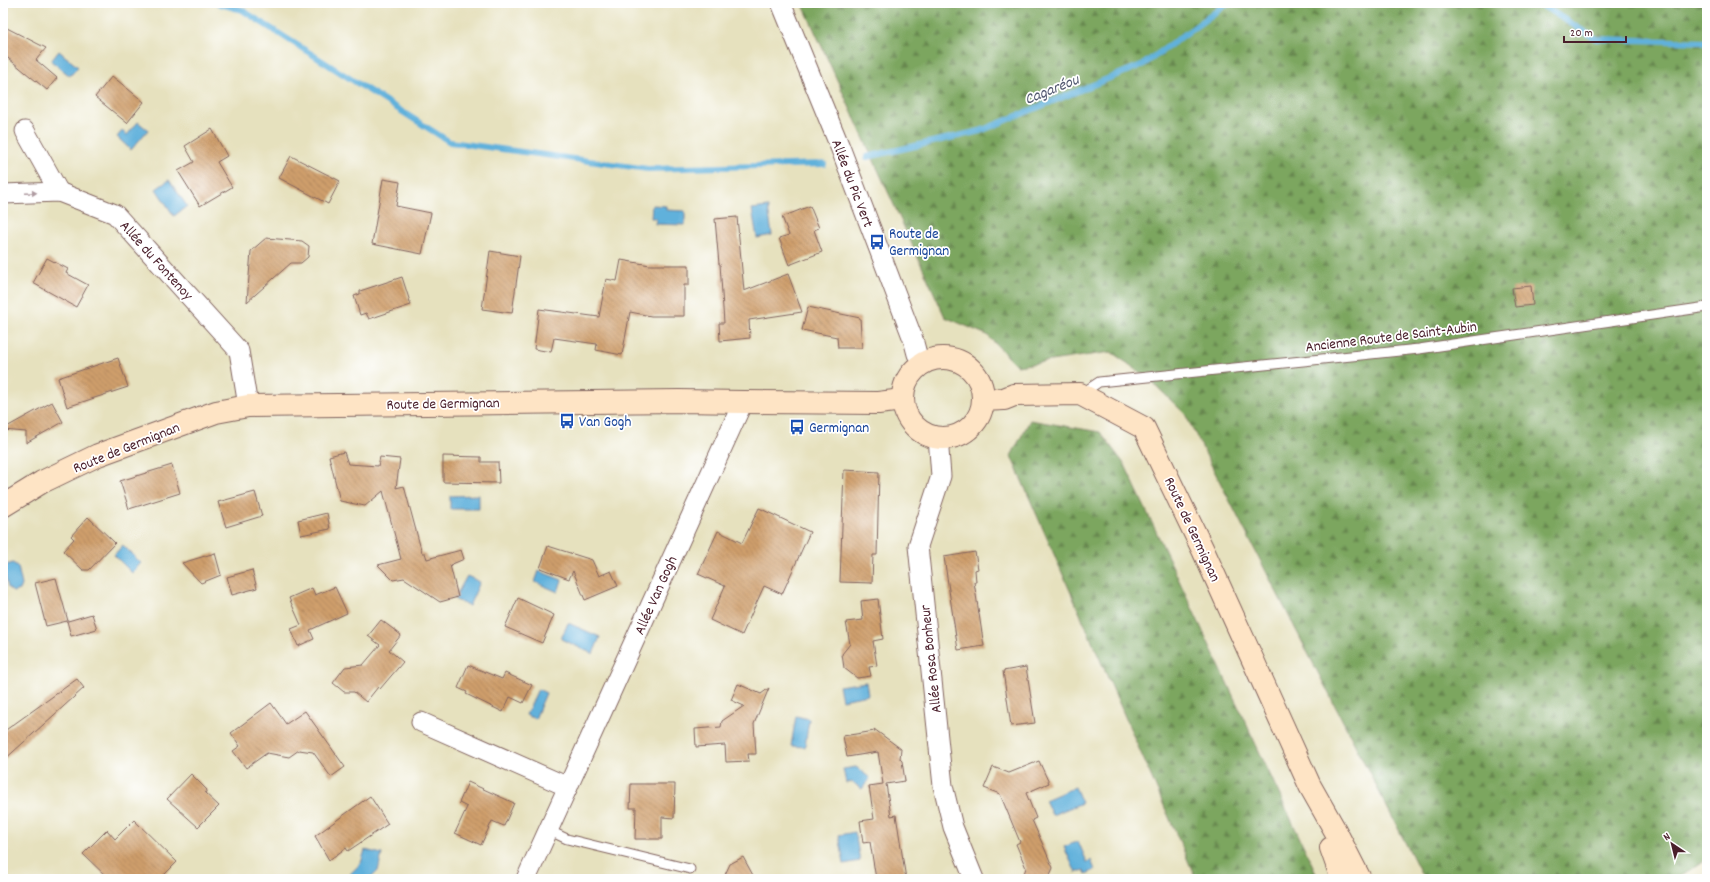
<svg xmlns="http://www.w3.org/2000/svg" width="1710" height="882" font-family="Dekko,sans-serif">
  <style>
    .forest { fill: url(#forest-firs); stroke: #626245 }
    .water { fill: #61b1db; stroke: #566883 }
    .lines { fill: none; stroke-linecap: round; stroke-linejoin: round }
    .stream { stroke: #61b1db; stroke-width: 6 }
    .building { fill: url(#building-back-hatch) }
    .lane-casing { stroke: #81635e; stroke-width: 11 }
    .street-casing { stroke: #81635e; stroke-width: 21 }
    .secondary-casing { stroke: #81635e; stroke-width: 24 }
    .lane { stroke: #fff; stroke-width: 9 }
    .street { stroke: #fff; stroke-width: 19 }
    .secondary { stroke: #fee4c5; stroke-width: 22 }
    .oneway { fill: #ae9aa0 }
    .labels { text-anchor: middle; stroke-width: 3.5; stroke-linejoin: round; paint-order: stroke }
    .street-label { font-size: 15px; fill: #4a1f2b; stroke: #fff }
    .transit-label { font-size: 15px; fill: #164399; stroke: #fff; text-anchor: start }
    .water-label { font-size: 16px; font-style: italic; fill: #535971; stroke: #fff }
  </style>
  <defs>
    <pattern id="forest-firs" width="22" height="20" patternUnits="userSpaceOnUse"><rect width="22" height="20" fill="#7ba65f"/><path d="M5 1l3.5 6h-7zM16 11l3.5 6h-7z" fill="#67874f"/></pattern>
    <pattern id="building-back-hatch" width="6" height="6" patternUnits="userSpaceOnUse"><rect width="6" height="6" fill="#cf9f6c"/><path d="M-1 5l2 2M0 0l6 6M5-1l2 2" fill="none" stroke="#aa8159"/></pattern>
  </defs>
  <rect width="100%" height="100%" fill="#fff"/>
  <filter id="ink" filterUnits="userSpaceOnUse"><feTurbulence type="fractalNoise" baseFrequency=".025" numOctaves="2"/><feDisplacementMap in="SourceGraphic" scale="8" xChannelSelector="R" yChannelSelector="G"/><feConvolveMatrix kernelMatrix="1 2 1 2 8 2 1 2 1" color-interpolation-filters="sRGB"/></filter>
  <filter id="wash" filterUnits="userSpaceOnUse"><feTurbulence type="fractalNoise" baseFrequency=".012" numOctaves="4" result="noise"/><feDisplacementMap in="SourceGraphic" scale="16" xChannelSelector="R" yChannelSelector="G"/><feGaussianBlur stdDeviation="0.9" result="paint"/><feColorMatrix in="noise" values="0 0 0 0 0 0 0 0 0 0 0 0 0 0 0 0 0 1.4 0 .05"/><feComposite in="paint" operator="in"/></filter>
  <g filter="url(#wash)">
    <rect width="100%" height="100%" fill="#e6e1be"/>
    <!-- forest -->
    <g class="forest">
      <path d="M802 3H1707V858L1676 879H1424L1185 414 1147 377 1111 352 1017 366 987 335 945 317Z"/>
      <path d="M1030 420 1100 432 1125 465 1319 879H1196L1011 456Z"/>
    </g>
    <!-- water -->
    <g class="water">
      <path d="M59 51 78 67 70 76 51 61Z"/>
      <path d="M138 122 148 130 131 150 117 137 122 131 127 135Z"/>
      <path d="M169 180 187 206 174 216 156 189Z"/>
      <path d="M652 205 666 206V210L685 211V225L655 224 656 218H651Z"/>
      <path d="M768 207 772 235 757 238 752 209Z"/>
      <path d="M479 495V509H450V496Z"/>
      <path d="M123 545 141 563 132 573 114 555Z"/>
      <path d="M13 563 18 567 22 585 20 590 13 592 8 588 4 570 6 565Z"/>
      <path d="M539 571 562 580 558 592 535 582Z"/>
      <path d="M467 576 480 582 469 606 454 599Z"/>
      <path d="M568 623 600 637 593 654 561 639Z"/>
      <path d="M866 682 868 695 842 700 839 686Z"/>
      <path d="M538 689 546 693 535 719 526 715Z"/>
      <path d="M796 716 809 719 805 747 791 746Z"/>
      <path d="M856 767 870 778 862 789 852 782 846 783 843 769Z"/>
      <path d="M1075 787 1082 803 1052 815 1045 800Z"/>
      <path d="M855 832 860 861 844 864 839 835Z"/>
      <path d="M1078 841 1087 862 1091 860 1095 870 1086 874 1084 870 1076 873 1064 847Z"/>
      <path d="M365 850 382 854 378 871 370 879H355L350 874 361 863Z"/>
    </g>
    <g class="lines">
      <!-- stream -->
      <g class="stream">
        <path d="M217 3 242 10 450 142 648 169 824 164"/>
        <path d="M1538 3 1596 39 1707 42"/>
        <path d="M867 157 980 131 1144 64 1228 3"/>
      </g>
    </g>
    <g id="blocks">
      <!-- building -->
      <g class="building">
        <path d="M3 26 46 48 36 60 57 78 47 90 3 54Z"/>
        <path d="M112 76 144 102 127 123 95 97Z"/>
        <path d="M212 129 227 156 217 162 232 187 200 206 178 171 194 162 185 146Z"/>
        <path d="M291 156 340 181 328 204 279 178Z"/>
        <path d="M383 179 400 182 396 206 431 213 422 254 372 244Z"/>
        <path d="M810 206 819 228 814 230 822 252 789 265 779 238 789 235 782 217Z"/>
        <path d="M737 217 744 291 788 274 802 312 749 320 750 338 720 341 719 323H724L720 264H719L715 219Z"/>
        <path d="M266 238 302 241 309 246 308 257 301 263H291L247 302 251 251Z"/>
        <path d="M490 251 520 256 512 313 482 309Z"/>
        <path d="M47 258 68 269 66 273 88 285 76 307 33 283Z"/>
        <path d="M621 260 650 265H689V285H684V316H651L630 312 622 355 596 350 597 344 554 338 551 352 534 349 539 309 599 317 606 279 617 281Z"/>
        <path d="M402 277 411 305 369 319 366 313 360 315 354 296 360 294V291Z"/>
        <path d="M1531 286 1533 305 1515 307 1512 288Z"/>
        <path d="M808 307 860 318 862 348H838L837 337 802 330Z"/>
        <path d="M118 358 128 387 67 407 58 378Z"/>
        <path d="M52 402 63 422 26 443V432L3 430V429Z"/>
        <path d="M344 452 348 464 378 466 380 457 400 459 396 488 404 486 422 553H425L427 559 461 550 464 559 450 565 458 597 440 602 404 578 393 580 378 565 401 559 383 491 365 506 340 501 329 456Z"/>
        <path d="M443 456 481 457V462H498L499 483 443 482Z"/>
        <path d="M172 465 180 493 129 509 120 481Z"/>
        <path d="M844 470 879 472 877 555H873L872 583 840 582Z"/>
        <path d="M255 492 262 516 226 527 218 502Z"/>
        <path d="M759 508 810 532 782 594 764 586 742 635 710 620 725 586 698 574 718 531 742 543Z"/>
        <path d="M327 513 330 529 301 535 298 520Z"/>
        <path d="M88 517 115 543 89 570H83L63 551 74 539 71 536Z"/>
        <path d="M548 546 592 560 599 576 611 571 618 586 585 600 573 571 569 579 540 568Z"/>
        <path d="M975 552 978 569 975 570 976 582H974L984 646 958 650 944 557Z"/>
        <path d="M215 553 221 575 201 583 182 563Z"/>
        <path d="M252 570 257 588 232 595 227 577Z"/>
        <path d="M56 578 68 621 92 614 97 629 71 636 67 621 46 626 35 583Z"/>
        <path d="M335 587 347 613 310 630 314 639 298 646 291 629 301 625 289 598 312 588 315 595Z"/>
        <path d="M518 598 554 615 542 643 505 627Z"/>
        <path d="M878 599 883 639 873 641 877 666 869 667 871 676 857 678 844 668 842 654 850 644 846 622 863 620 861 601Z"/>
        <path d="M381 620 401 635 389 650 403 662 380 689 378 687 366 702 354 692H344L333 683 345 667 363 665 380 645 368 636Z"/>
        <path d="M468 665 502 679 505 673 532 685 523 703 510 697 503 712 466 694 467 692 458 688Z"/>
        <path d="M1026 667 1035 723 1011 726 1003 671Z"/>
        <path d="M77 679 84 688 3 761V732Z"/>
        <path d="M738 684 761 694 769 688 754 724 756 754H748L749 761 726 762 725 745 696 747 695 729 721 727 722 721 744 706 731 700Z"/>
        <path d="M271 703 286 724 305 711 345 767 331 777 313 752 299 750 289 757 267 753 246 768 233 751 240 746 231 733Z"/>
        <path d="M874 729 901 749 900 759 902 761 905 781 886 784 891 816 896 815 906 879H876L870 842 863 843 860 821 874 819 869 786 883 784 878 752 847 757 843 736 875 731Z"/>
        <path d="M1039 761 1049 783 1026 793 1036 818 1032 820 1053 868 1048 879H1022L1026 868 1016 844 1020 842 1000 794 984 788 993 767 1009 773Z"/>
        <path d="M191 774 207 790 205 793 219 806 198 827 167 799Z"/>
        <path d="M468 782 514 803 504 826 492 821 481 845 455 833 467 807 459 803Z"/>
        <path d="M631 784H675L674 818 662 817V839H635L636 808H630Z"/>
        <path d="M370 796 388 824 348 851 346 848 329 860 315 836Z"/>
        <path d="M134 820 177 862 160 879H109L83 854 107 830 115 839Z"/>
        <path d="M743 857 755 879H723L730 864Z"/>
      </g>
    </g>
  </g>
  <g filter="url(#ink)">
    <use href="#blocks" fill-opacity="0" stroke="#81635e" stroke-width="1"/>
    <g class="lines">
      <!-- lane casing -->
      <g class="lane-casing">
        <g id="lane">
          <path d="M1081 394 1099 382 1419 349 1707 307"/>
          <path d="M548 830 567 839 690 869"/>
        </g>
      </g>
      <!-- street casing -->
      <g class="street-casing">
        <g id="street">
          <path d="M781 3 840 147 913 339 917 354 924 363"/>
          <path d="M25 131 59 192"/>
          <path d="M3 194 59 192 115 214 239 351 248 406"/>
          <path d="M938 437 941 476 918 546 943 786 953 827 974 879"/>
          <path d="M421 722 568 787"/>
          <path d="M526 879 743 402"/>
        </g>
      </g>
      <!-- secondary casing -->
      <g class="secondary-casing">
        <g id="secondary">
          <circle cx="943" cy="398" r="40"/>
          <path d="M983 400 1004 399 1014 395 1080 394 1144 428 1203 550 1310 786 1336 832 1360 879"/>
          <path d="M3 506 42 482 98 455 216 412 248 406 679 401 743 402 878 403 903 400"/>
          <path d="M1331 848 1342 879"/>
        </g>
      </g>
      <!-- lane -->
      <use href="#lane" class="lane"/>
      <!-- street -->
      <use href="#street" class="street"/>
      <!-- secondary -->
      <use href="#secondary" class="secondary"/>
    </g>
    <!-- one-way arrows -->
    <defs><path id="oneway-solid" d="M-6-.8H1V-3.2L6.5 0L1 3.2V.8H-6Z"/></defs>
    <use class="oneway" href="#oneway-solid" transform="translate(31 193) rotate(-2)"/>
  </g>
  <!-- icons -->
  <defs>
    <g id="bus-bare" transform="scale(1.2)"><path d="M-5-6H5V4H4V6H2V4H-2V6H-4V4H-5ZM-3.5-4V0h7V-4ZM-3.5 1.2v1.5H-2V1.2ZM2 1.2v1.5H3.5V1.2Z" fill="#1a4fb4" stroke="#fff" stroke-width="2.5" paint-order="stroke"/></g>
  </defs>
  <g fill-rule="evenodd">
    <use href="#bus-bare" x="877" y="242"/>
    <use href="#bus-bare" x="567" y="421"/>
    <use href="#bus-bare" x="797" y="427"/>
  </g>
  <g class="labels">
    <!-- street labels -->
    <g class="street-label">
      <text transform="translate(853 183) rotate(69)" y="5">Allée du Pic Vert</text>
      <text transform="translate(157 260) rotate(48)" y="5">Allée du Fontenoy</text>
      <text transform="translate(1391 336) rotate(-7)" y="5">Ancienne Route de Saint-Aubin</text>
      <text transform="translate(443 403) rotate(-1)" y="5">Route de Germignan</text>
      <text transform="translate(126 447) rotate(-22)" y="5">Route de Germignan</text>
      <text transform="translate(1193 529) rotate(65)" y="5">Route de Germignan</text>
      <text transform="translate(655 595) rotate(-66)" y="5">Allée Van Gogh</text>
      <text transform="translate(930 659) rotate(-96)" y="5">Allée Rosa Bonheur</text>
    </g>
    <!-- transit labels -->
    <g class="transit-label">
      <text x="889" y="238">Route de<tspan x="889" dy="17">Germignan</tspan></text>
      <text x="579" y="426">Van Gogh</text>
      <text x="809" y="432">Germignan</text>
    </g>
    <!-- water labels -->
    <g class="water-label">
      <text transform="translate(1051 88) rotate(-22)" y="6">Cagaréou</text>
    </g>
  </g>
  <!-- margin -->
  <rect width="1710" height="882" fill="none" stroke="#fff" stroke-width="16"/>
  <!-- north arrow -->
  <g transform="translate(1672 844) rotate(325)" stroke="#ffffff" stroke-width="3" paint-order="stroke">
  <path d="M0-3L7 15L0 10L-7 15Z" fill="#4a1f2b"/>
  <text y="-6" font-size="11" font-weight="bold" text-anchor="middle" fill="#4a1f2b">N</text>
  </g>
  <!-- scale -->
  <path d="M1564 36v6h62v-6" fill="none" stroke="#4a1f2b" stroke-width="2"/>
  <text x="1570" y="36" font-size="12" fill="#4a1f2b" stroke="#ffffff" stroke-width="3" paint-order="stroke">20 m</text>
</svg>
